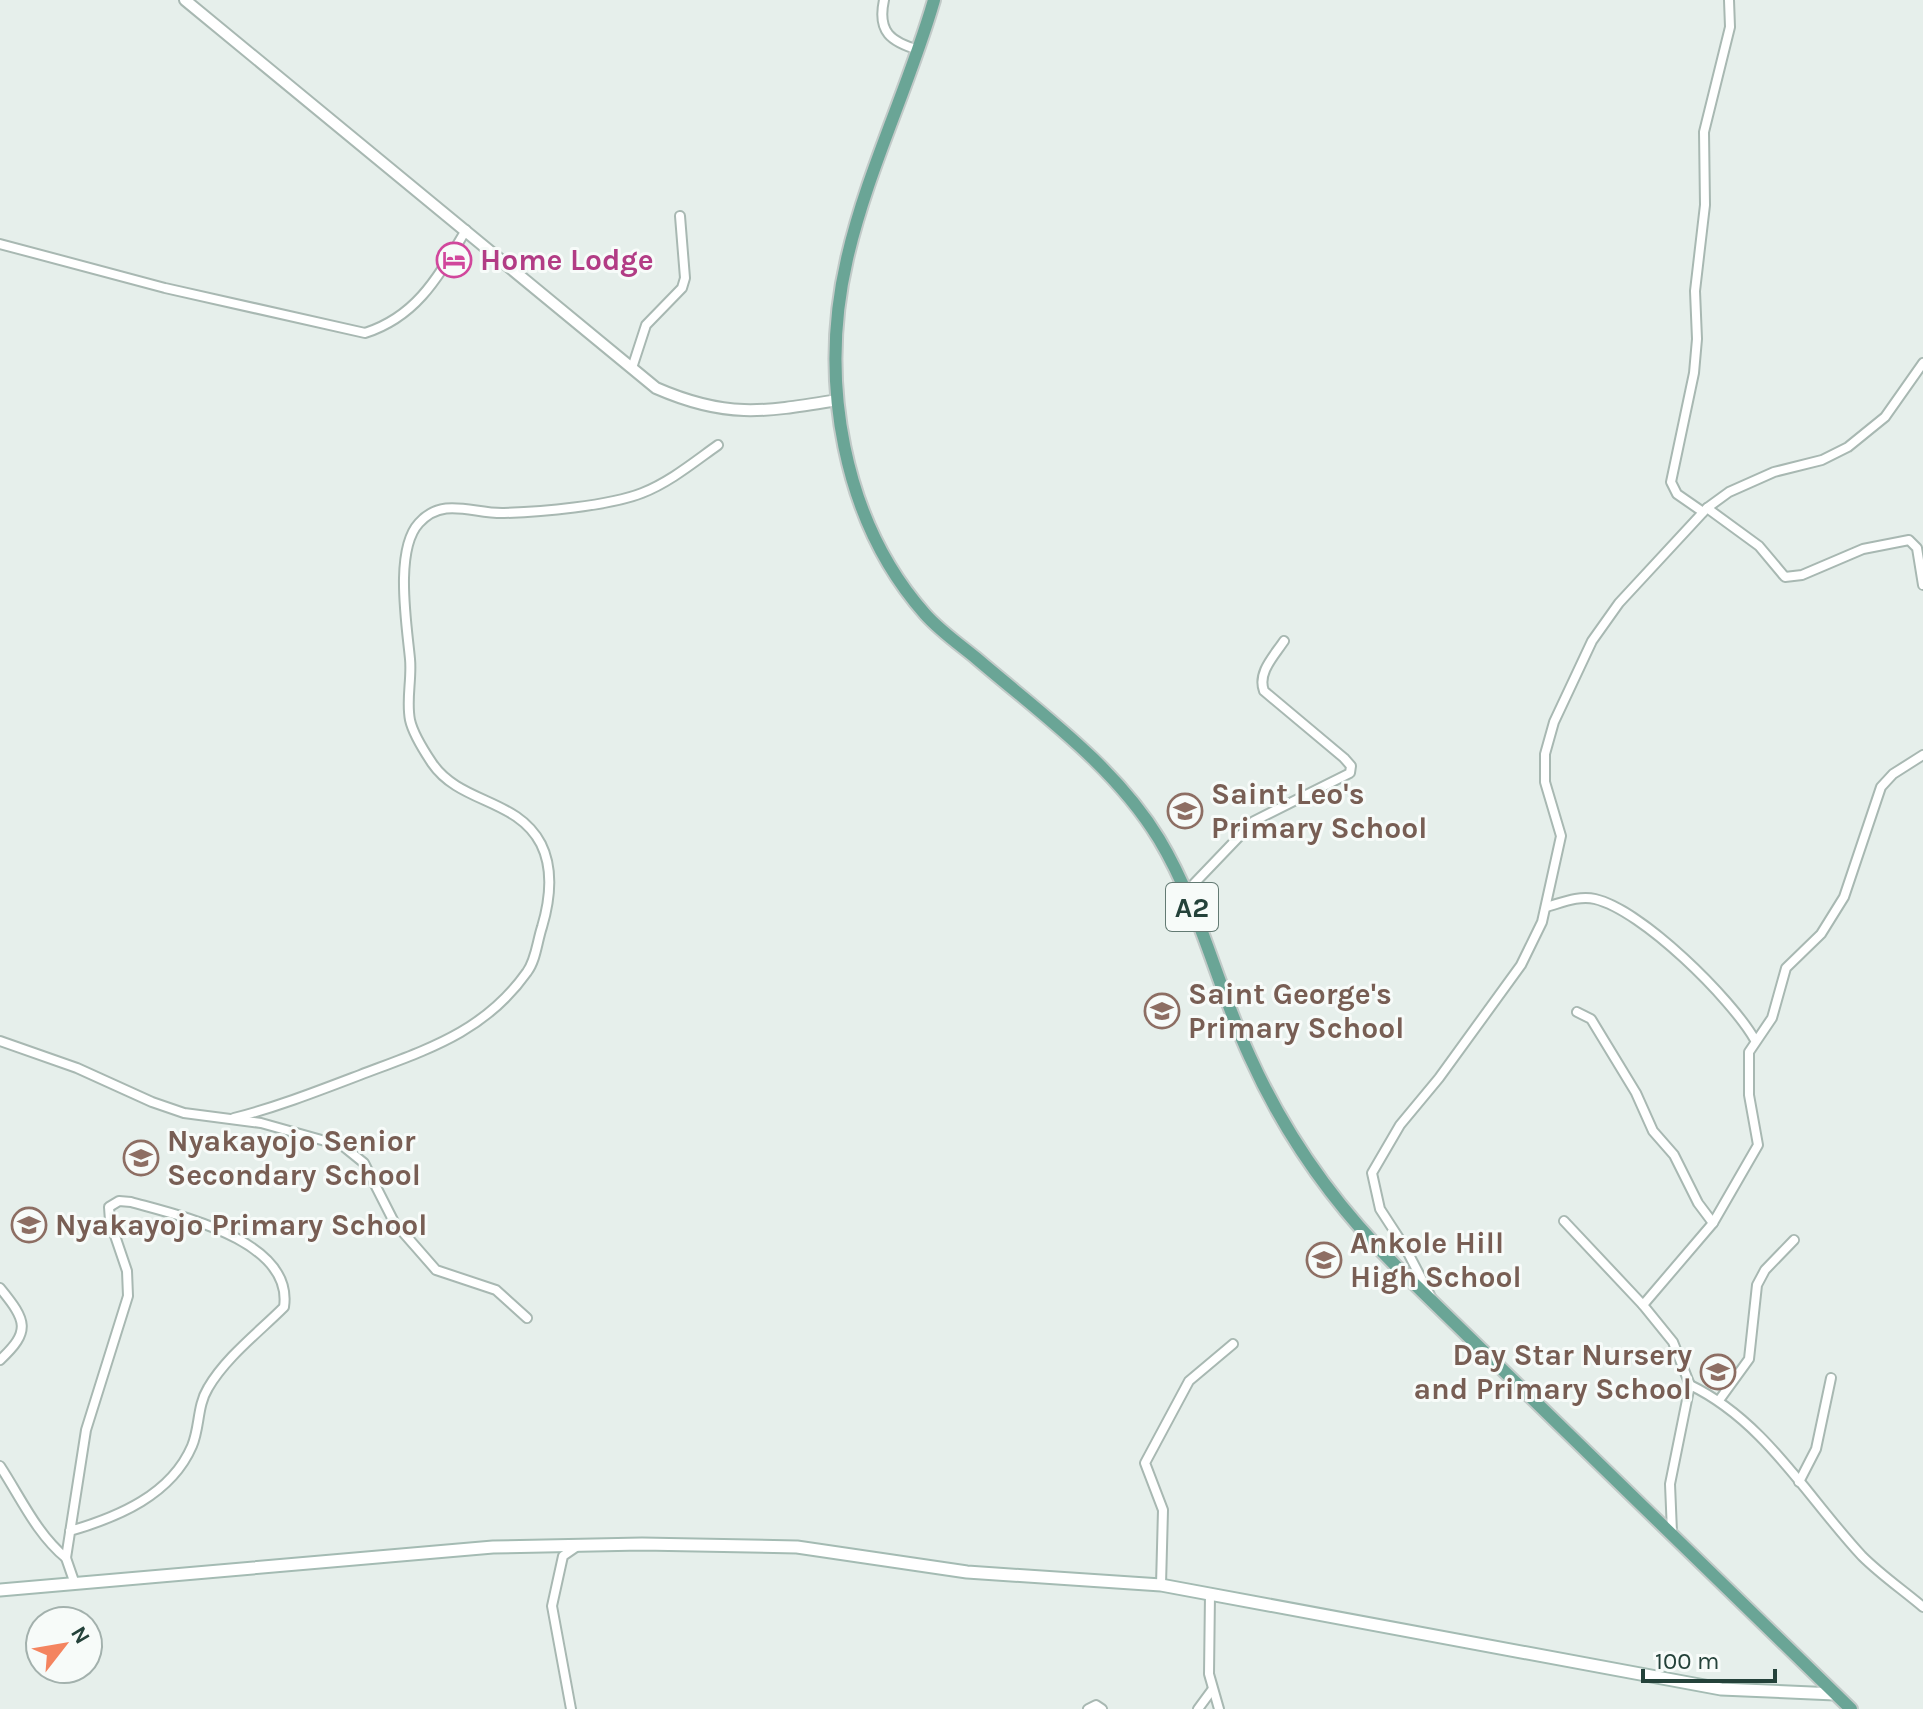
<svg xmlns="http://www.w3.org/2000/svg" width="1923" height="1709" font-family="Karla,sans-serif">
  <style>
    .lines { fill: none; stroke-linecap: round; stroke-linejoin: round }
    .minor-casing { stroke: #a8b8b2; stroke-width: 12 }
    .tertiary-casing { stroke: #a8b8b2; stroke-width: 14 }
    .secondary-casing { stroke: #a4bbb3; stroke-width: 15 }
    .primary-casing { stroke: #c2cac8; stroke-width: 16 }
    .minor { stroke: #fff; stroke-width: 8 }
    .tertiary { stroke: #fff; stroke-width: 10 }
    .secondary { stroke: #fff; stroke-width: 11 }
    .primary { stroke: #6aa596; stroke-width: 12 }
    .labels { text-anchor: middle; stroke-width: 6; stroke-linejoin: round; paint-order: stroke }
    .shield { fill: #f7fbf9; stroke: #637a73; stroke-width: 2 }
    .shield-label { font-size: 28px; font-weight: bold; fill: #24423a }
    .hotel-label { font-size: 30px; font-weight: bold; fill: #b23c85; stroke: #f7fbf9; text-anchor: start }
    .education-label { font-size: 30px; font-weight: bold; fill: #785e54; stroke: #f7fbf9; text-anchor: start }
  </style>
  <rect width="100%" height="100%" fill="#e6efeb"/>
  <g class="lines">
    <!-- minor casing -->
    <g class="minor-casing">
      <g id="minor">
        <path d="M884 0C877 32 891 42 919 50"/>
        <path d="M0 244 165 288 365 333C418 316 439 275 466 230"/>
        <path d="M632 368 646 325 682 288 685 278 680 216"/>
        <path d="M1707 508 1759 546 1785 577 1802 575 1863 549 1909 540 1917 548 1923 585"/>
        <path d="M1703 512 1677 494 1671 482 1694 373 1697 339 1695 291 1705 205 1704 132 1730 27 1729 0"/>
        <path d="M1186 892 1254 821 1350 773 1351 766 1344 758 1264 691C1257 673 1274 656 1284 641"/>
        <path d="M1546 907C1561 903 1579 895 1595 899 1642 910 1731 998 1755 1040"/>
        <path d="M1577 1012 1591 1019 1636 1093 1653 1131 1674 1155 1698 1203 1713 1223"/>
        <path d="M0 1041 77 1068 152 1102 184 1113 261 1123 343 1146 364 1163 394 1222 436 1270 496 1290 527 1318"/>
        <path d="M234 1118C277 1107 318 1091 360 1075 425 1050 484 1033 527 972 536 960 537 942 542 927 550 900 554 870 541 844 517 798 460 804 432 763 424 751 413 734 410 720 406 700 412 679 410 659 407 626 394 550 419 523 443 496 473 514 504 513 540 512 609 506 642 493 670 482 694 462 718 445"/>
        <path d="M1564 1221 1643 1305"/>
        <path d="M0 1288C27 1321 31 1331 0 1360"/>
        <path d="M1431 1297 1406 1249 1380 1209 1372 1173 1400 1125 1439 1078 1521 965 1542 922 1561 836 1545 782V754L1554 722 1592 641 1619 603 1707 508 1729 492 1774 472 1822 460 1848 447 1885 417 1923 363"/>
        <path d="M1690 1385C1765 1421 1807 1497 1862 1556 1881 1575 1903 1590 1923 1607"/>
        <path d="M1720 1399 1749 1359 1757 1285 1765 1270 1794 1240"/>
        <path d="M0 1466C21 1498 36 1533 66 1558"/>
        <path d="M1799 1482 1816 1449 1831 1378"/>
        <path d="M70 1531C118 1517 171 1495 192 1446 200 1427 197 1406 208 1388 226 1357 259 1332 284 1307 294 1240 177 1215 131 1202L119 1201 109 1207 110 1221 127 1271 128 1296 86 1430 66 1558 75 1584"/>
        <path d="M1672 1532 1670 1484 1690 1385 1673 1342 1643 1305 1713 1223 1758 1145 1749 1095V1052L1772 1018 1786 968 1821 934 1844 897 1881 787 1893 774 1923 755"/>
        <path d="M1161 1585 1163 1510 1145 1463 1189 1381 1233 1344"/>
        <path d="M1210 1594 1209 1674 1219 1709"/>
        <path d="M571 1709 552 1606 563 1556 579 1545"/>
        <path d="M1088 1709 1096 1705 1102 1709"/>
        <path d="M1198 1709 1212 1690"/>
      </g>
    </g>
    <!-- tertiary casing -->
    <g class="tertiary-casing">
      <path id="tertiary" d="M185 0 656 388C727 419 764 412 838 400"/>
    </g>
    <!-- secondary casing -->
    <g class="secondary-casing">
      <path id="secondary" d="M0 1590 493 1547 642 1544 797 1547 967 1572 1161 1585 1721 1689 1835 1694"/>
    </g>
    <!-- primary casing -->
    <g class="primary-casing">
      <path id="primary" d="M934 0C909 87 867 171 847 259 819 380 842 520 925 614 940 631 959 644 976 658 1040 713 1114 765 1159 839 1200 907 1217 986 1250 1057 1286 1137 1336 1207 1398 1268L1851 1709"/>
    </g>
    <!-- minor -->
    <use href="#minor" class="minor"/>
    <!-- tertiary -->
    <use href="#tertiary" class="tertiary"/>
    <!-- secondary -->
    <use href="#secondary" class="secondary"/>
    <!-- primary -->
    <use href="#primary" class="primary"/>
  </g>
  <!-- icons -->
  <defs>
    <g id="hotel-ring" transform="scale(1.8)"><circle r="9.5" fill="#f7fbf9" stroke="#d1479c" stroke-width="1.5"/><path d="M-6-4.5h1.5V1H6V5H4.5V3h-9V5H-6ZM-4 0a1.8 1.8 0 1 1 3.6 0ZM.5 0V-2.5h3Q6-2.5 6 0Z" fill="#d1479c"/></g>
    <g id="school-ring" transform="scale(1.8)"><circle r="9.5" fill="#f7fbf9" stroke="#8d6e63" stroke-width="1.5"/><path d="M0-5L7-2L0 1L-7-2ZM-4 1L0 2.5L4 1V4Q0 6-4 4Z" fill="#8d6e63"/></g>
  </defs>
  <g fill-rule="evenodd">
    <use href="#hotel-ring" x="454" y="260"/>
    <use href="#school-ring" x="1185" y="811"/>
    <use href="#school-ring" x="1162" y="1011"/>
    <use href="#school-ring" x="141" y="1158"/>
    <use href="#school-ring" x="29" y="1225"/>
    <use href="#school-ring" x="1324" y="1260"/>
    <use href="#school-ring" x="1718" y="1372"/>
  </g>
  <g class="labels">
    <!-- shield labels -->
    <rect class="shield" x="1166" y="883" width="52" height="48" rx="6"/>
    <g class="shield-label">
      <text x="1192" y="917">A2</text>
    </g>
    <!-- hotel labels -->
    <g class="hotel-label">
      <text x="480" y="270">Home Lodge</text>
    </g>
    <!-- education labels -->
    <g class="education-label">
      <text x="1211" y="804">Saint Leo's<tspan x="1211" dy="34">Primary School</tspan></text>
      <text x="1188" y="1004">Saint George's<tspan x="1188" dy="34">Primary School</tspan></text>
      <text x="167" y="1151">Nyakayojo Senior<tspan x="167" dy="34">Secondary School</tspan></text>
      <text x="55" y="1235">Nyakayojo Primary School</text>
      <text x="1350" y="1253">Ankole Hill<tspan x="1350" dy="34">High School</tspan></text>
      <text x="1692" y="1365" text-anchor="end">Day Star Nursery<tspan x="1692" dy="34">and Primary School</tspan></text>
    </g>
  </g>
  <!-- north arrow -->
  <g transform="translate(64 1645) rotate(59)"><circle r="38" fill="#f7fbf9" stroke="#a3b1ad" stroke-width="2"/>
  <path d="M0-6L14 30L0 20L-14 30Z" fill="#f4845f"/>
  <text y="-12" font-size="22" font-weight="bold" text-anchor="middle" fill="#24423a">N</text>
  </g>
  <!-- scale -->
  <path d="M1643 1669v12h132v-12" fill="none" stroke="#24423a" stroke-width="4"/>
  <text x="1655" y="1669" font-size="24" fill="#24423a" stroke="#f7fbf9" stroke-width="6" paint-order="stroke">100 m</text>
</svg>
